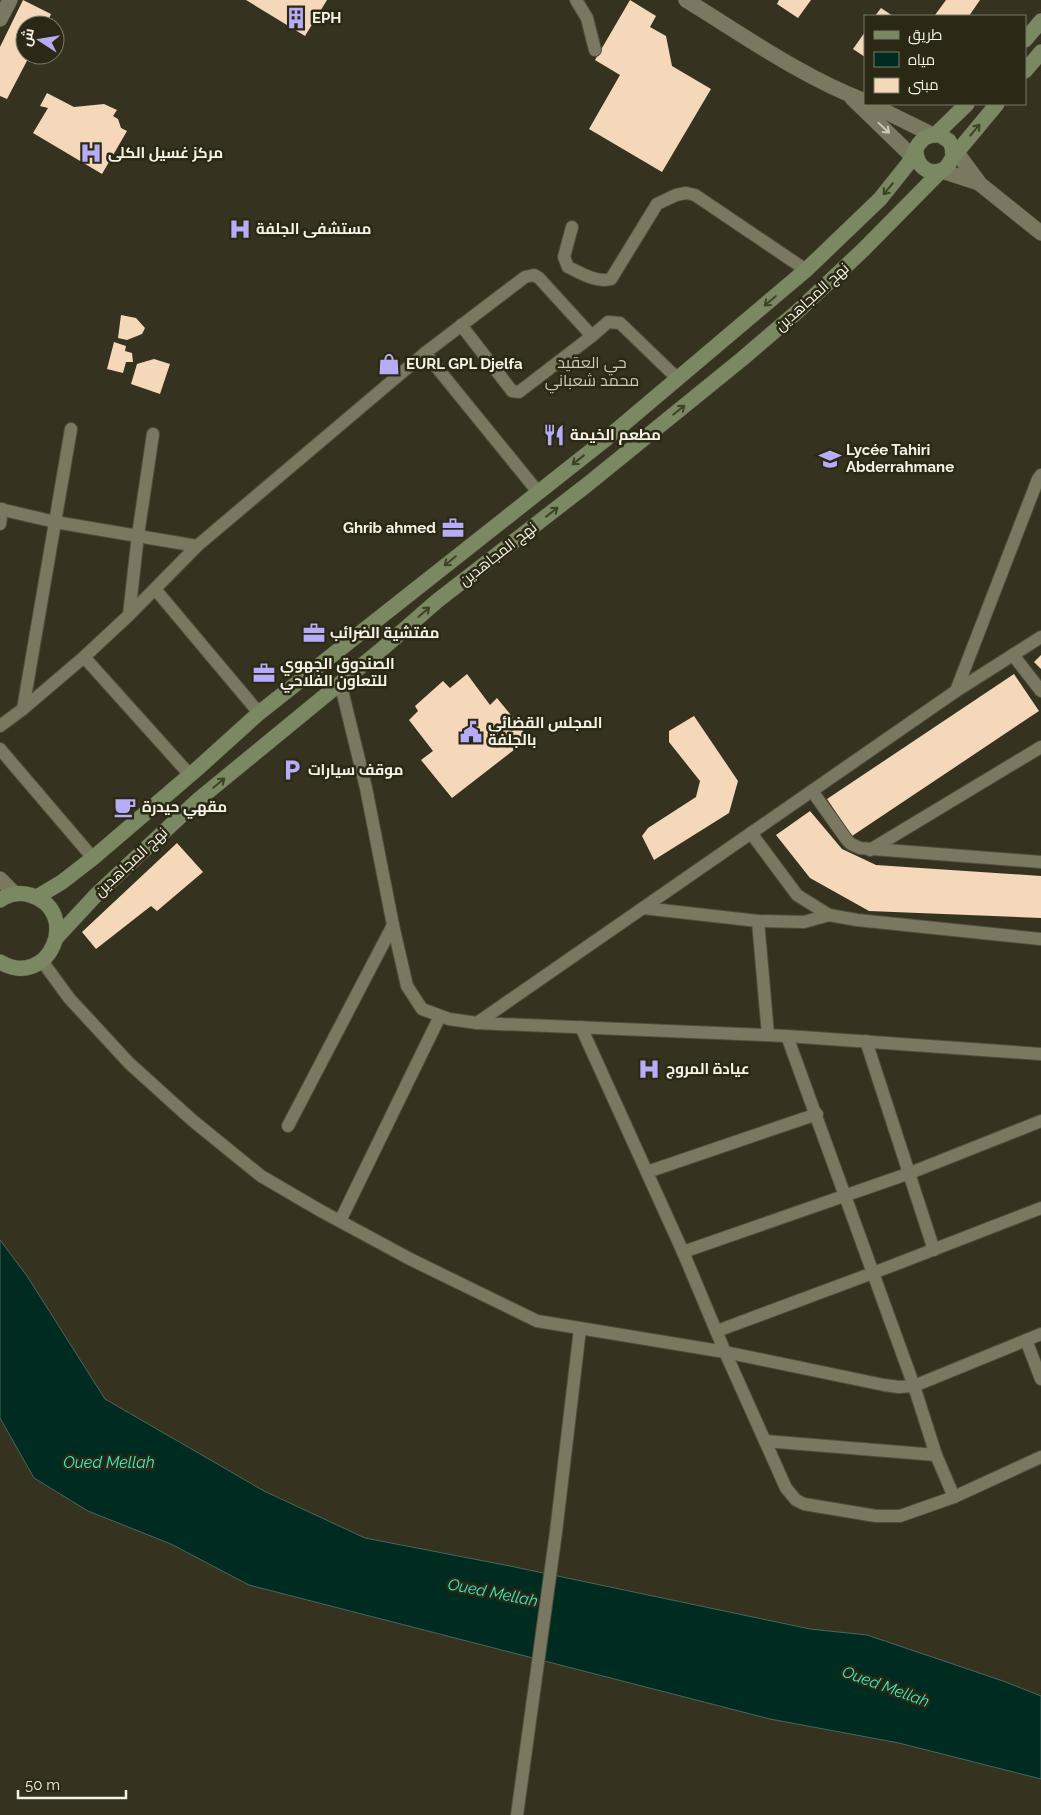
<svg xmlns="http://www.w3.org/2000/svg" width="1041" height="1815" font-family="Raleway,Cairo,sans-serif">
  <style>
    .water { fill: #002b20; stroke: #49675b }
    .building { fill: #f5d8ba }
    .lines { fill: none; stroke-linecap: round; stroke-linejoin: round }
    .minor-casing { stroke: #514f3d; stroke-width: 14 }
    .tertiary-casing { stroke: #514f3d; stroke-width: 16 }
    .secondary-casing { stroke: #514f3d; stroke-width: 16 }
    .minor { stroke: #7a7861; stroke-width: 12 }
    .tertiary { stroke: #7a7861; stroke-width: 15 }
    .secondary { stroke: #7a8962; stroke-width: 15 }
    .oneway { stroke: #c9c8b7 }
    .oneway2 { stroke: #3f4128 }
    .labels { text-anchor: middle; stroke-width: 5; stroke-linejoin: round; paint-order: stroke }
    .poi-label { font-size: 15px; font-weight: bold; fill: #f4f3e6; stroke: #2b2915; text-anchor: start }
    .street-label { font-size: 15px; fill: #f4f3e6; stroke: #2b2915 }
    .neighbourhood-label { font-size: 16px; fill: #cbc9b0; stroke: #2b2915 }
    .water-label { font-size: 16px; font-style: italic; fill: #31f1c5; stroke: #2b2915 }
  </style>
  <rect width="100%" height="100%" fill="#35331f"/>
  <!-- water -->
  <path class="water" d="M0 1240 27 1276 105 1399 264 1491 365 1538 510 1566 810 1629 867 1635 1003 1681 1041 1696V1779L899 1743 770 1719 249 1585 171 1544 88 1511 34 1478 0 1418Z"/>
  <!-- building -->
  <g class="building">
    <path d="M23 0 51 14 46 25H25V55H30L7 99 0 96V47Z"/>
    <path d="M246 0H327L305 36Z"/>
    <path d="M630 0 656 16 650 27 666 36 672 66 711 89 662 172 589 129 620 75 595 60Z"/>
    <path d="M779 0H811L798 18 777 4Z"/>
    <path d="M946 0H980L969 16H936L935 15Z"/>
    <path d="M881 8 893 16H875Z"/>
    <path d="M865 32V57L853 49Z"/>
    <path d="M47 93 74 107 104 104 117 110 113 116 118 119 121 128 127 131 102 174 33 133 48 108 40 106Z"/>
    <path d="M121 315 136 318 145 328 142 334 127 340 118 338Z"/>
    <path d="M114 342 126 346 125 351 132 353 133 362H126L123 373 107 369Z"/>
    <path d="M154 359 170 364 160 394 131 384 137 364Z"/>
    <path d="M1041 655V669L1034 662Z"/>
    <path d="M467 674 490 705 497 698 519 725 528 739 452 798 421 760 433 751 409 720 418 711 415 706 443 681 450 688Z"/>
    <path d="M1014 674 1039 711 852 836 827 799Z"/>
    <path d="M694 716 738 781 729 813 654 860 642 836 648 828 696 797 700 781 669 742V731Z"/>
    <path d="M810 811 842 849 876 865 1041 876V918L869 911 810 878 776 835Z"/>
    <path d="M177 843 203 872 157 911 151 906 96 949 82 932Z"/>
  </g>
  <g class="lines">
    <!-- minor casing -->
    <g class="minor-casing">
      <g id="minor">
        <path d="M576 0 587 18 595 50"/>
        <path d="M572 227 564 257 568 267C581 273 596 283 611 279L657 204 676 195 686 193 695 195 806 270"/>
        <path d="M461 325 512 391 519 392 592 336"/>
        <path d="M425 353 538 492"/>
        <path d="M0 509 55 522 197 546"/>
        <path d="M0 524 2 509"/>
        <path d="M155 589 259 713"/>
        <path d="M129 615 138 535 153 434"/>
        <path d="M1013 655 1041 691"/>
        <path d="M84 657 190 775"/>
        <path d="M340 682 366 788 393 925 407 986 422 1009 449 1019 477 1023 787 1036 1041 1054"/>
        <path d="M956 691 1038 479 1041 475"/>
        <path d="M23 709 71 429"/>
        <path d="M0 726 23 709 84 657 129 615 197 546 425 353 525 277 534 275 539 278 592 336 608 322 620 323 678 379"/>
        <path d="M0 749 93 858"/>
        <path d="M812 791 847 840 851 844 860 848 1041 862"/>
        <path d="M751 833 797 895 829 915 857 920 1041 939"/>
        <path d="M870 850 1041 747"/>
        <path d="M643 908 758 921 804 922 829 915"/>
        <path d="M758 921 768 1035"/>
        <path d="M42 961 69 998 129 1063 192 1120 261 1176 321 1211 410 1259 537 1321 725 1352 683 1252 581 1027"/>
        <path d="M477 1023 956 691 1041 637"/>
        <path d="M866 1041 934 1250"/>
        <path d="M288 1126 393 925"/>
        <path d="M647 1172 817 1114"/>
        <path d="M340 1221 440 1016"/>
        <path d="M683 1252 910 1173 1041 1121"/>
        <path d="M717 1331 873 1273 1041 1208"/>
        <path d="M1041 1334 914 1386 899 1387 884 1385 725 1352 786 1488 796 1500 804 1504 876 1516H900L954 1497 1041 1457"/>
        <path d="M1026 1340 1041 1379"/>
        <path d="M765 1441 936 1455 914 1386 787 1036"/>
        <path d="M936 1455 954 1497"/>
        <path d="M517 1815 556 1532 580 1329"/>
      </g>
    </g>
    <!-- tertiary casing -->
    <g class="tertiary-casing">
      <g id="tertiary">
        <path d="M686 0C743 35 802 77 865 101"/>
        <path d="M0 19 10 0"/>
        <path d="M852 98 918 162"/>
        <path d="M870 104 933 135"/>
        <path d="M952 146 980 184 1041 233"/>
        <path d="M942 171 979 183"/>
        <path d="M0 879 15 894"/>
      </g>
    </g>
    <!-- secondary casing -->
    <g class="secondary-casing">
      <g id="secondary">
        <path d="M1025 40 1041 21"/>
        <path d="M1025 71 1041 52"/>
        <path d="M935 135 967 104"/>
        <path d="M953 157 997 104"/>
        <path d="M37 897 62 882 93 858 197 769 259 713 606 439 806 270 880 199 908 164 918 145 924 138 933 135H940L949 141 952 146 953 157 946 168C931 178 916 167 916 150"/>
        <path d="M0 900C9 894 20 892 30 895 83 911 49 991 0 962"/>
        <path d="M57 937 97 894 198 800 382 649 437 601 588 484 742 359 798 311 863 250 941 171"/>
      </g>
    </g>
    <!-- minor -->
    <use href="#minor" class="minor"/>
    <!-- tertiary -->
    <use href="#tertiary" class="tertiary"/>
    <!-- secondary -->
    <use href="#secondary" class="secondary"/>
  </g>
  <!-- one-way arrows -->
  <defs><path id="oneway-shaft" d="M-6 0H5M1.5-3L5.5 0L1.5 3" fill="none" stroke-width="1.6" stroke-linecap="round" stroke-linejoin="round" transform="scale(1.25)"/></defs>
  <use class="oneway" href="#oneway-shaft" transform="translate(884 128) rotate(43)"/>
  <g class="oneway2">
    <use href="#oneway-shaft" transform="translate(975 130) rotate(-50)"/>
    <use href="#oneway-shaft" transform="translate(888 189) rotate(130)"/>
    <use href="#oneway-shaft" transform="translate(770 301) rotate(140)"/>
    <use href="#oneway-shaft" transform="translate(679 410) rotate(-39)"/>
    <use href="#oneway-shaft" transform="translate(578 460) rotate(142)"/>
    <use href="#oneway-shaft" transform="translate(552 512) rotate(-38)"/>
    <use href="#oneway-shaft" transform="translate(450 561) rotate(141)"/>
    <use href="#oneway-shaft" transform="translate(424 612) rotate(-41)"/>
    <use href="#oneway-shaft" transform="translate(219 783) rotate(-40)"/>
  </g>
  <!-- icons -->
  <defs>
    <g id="building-bare" transform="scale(1.725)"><path d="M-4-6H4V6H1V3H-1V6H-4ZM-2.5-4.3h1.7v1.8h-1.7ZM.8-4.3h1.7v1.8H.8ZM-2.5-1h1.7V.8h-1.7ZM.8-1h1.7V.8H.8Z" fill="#b6acf8" stroke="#2b2915" stroke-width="2.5" paint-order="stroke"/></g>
    <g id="hospital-bare" transform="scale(1.725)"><path d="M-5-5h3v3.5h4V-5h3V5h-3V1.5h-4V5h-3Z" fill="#b6acf8" stroke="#2b2915" stroke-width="2.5" paint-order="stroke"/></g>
    <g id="shop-bare" transform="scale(1.725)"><path d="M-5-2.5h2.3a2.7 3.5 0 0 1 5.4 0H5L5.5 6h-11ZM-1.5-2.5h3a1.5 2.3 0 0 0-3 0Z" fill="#b6acf8" stroke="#2b2915" stroke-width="2.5" paint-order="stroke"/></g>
    <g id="restaurant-bare" transform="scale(1.725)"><path d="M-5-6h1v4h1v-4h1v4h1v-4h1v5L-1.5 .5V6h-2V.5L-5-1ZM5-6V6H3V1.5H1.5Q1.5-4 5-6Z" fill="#b6acf8" stroke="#2b2915" stroke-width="2.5" paint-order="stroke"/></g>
    <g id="school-bare" transform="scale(1.725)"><path d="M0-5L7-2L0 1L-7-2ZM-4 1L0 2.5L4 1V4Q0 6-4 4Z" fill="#b6acf8" stroke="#2b2915" stroke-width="2.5" paint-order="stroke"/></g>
    <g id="office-bare" transform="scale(1.725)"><path d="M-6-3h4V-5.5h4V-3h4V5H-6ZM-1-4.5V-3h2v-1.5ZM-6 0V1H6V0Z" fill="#b6acf8" stroke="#2b2915" stroke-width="2.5" paint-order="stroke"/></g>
    <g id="civic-bare" transform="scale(1.725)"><path d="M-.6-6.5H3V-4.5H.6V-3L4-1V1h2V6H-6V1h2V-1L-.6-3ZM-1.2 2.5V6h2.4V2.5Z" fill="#b6acf8" stroke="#2b2915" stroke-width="2.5" paint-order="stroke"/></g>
    <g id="parking-bare" transform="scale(1.725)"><path d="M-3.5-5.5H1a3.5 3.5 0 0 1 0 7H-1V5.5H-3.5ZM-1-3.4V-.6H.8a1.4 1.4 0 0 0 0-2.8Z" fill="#b6acf8" stroke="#2b2915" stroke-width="2.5" paint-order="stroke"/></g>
    <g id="cafe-bare" transform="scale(1.725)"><path d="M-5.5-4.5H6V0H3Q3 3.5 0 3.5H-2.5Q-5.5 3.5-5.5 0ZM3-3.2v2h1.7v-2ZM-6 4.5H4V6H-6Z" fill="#b6acf8" stroke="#2b2915" stroke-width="2.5" paint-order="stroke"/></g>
  </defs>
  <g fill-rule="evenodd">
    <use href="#building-bare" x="296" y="18"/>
    <use href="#hospital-bare" x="91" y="153"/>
    <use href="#hospital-bare" x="240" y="229"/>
    <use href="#shop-bare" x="389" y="364"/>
    <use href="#restaurant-bare" x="554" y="435"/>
    <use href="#school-bare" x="830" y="459"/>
    <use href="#office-bare" x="453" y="528"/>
    <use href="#office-bare" x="314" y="633"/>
    <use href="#office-bare" x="264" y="673"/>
    <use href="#civic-bare" x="471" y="732"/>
    <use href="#parking-bare" x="292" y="770"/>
    <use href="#cafe-bare" x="125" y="807"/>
    <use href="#hospital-bare" x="649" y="1069"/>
  </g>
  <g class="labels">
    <!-- poi labels -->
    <g class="poi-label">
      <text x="312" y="23">EPH</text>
      <text x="108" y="158">مركز غسيل الكلى</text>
      <text x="256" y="234">مستشفى الجلفة</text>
      <text x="406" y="369">EURL GPL Djelfa</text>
      <text x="570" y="440">مطعم الخيمة</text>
      <text x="846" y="455">Lycée Tahiri<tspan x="846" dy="17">Abderrahmane</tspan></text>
      <text x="436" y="533" text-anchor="end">Ghrib ahmed</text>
      <text x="330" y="638">مفتشية الضرائب</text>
      <text x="280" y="669">الصندوق الجهوي<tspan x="280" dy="17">للتعاون الفلاحي</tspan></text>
      <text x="488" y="728">المجلس القضائي<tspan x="488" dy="17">بالجلفة</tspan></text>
      <text x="308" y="775">موقف سيارات</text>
      <text x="142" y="812">مقهي حيدرة</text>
      <text x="666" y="1074">عيادة المروج</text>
    </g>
    <!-- street labels -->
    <g class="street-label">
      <text transform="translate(812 297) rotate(-42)" y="5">نهج المجاهدين</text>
      <text transform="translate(498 554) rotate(-38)" y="5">نهج المجاهدين</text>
      <text transform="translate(131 862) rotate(-43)" y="5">نهج المجاهدين</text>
    </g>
    <!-- neighbourhood labels -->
    <g class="neighbourhood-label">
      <text x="592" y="368">حي العقيد<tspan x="592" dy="18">محمد شعباني</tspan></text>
    </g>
    <!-- water labels -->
    <g class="water-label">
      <text x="109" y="1468">Oued Mellah</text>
      <text transform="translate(493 1592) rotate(11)" y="6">Oued Mellah</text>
      <text transform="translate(886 1686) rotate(20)" y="6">Oued Mellah</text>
    </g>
  </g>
  <!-- legend -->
  <rect x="864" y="15" width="162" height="90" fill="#2b2915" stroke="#7b7a69"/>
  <rect x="874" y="31" width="25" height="8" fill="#7a8962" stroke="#7b7a69"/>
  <text x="908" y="40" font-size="15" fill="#f4f3e6">طريق</text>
  <rect x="874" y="52" width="25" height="15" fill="#002b20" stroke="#7b7a69"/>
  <text x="908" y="65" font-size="15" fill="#f4f3e6">مياه</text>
  <rect x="874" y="78" width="25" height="15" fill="#f5d8ba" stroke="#7b7a69"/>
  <text x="908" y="90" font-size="15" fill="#f4f3e6">مبنى</text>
  <!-- north arrow -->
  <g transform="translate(40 40) rotate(282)"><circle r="24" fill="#2b2915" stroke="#7b7a69"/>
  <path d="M0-4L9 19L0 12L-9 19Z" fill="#b6acf8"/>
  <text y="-8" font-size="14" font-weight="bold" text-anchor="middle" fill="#f4f3e6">ش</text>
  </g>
  <!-- scale -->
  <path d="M18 1790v8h108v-8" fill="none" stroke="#f4f3e6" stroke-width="2.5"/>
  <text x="25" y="1790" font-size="15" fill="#f4f3e6" stroke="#2b2915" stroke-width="4" paint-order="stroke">50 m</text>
</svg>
